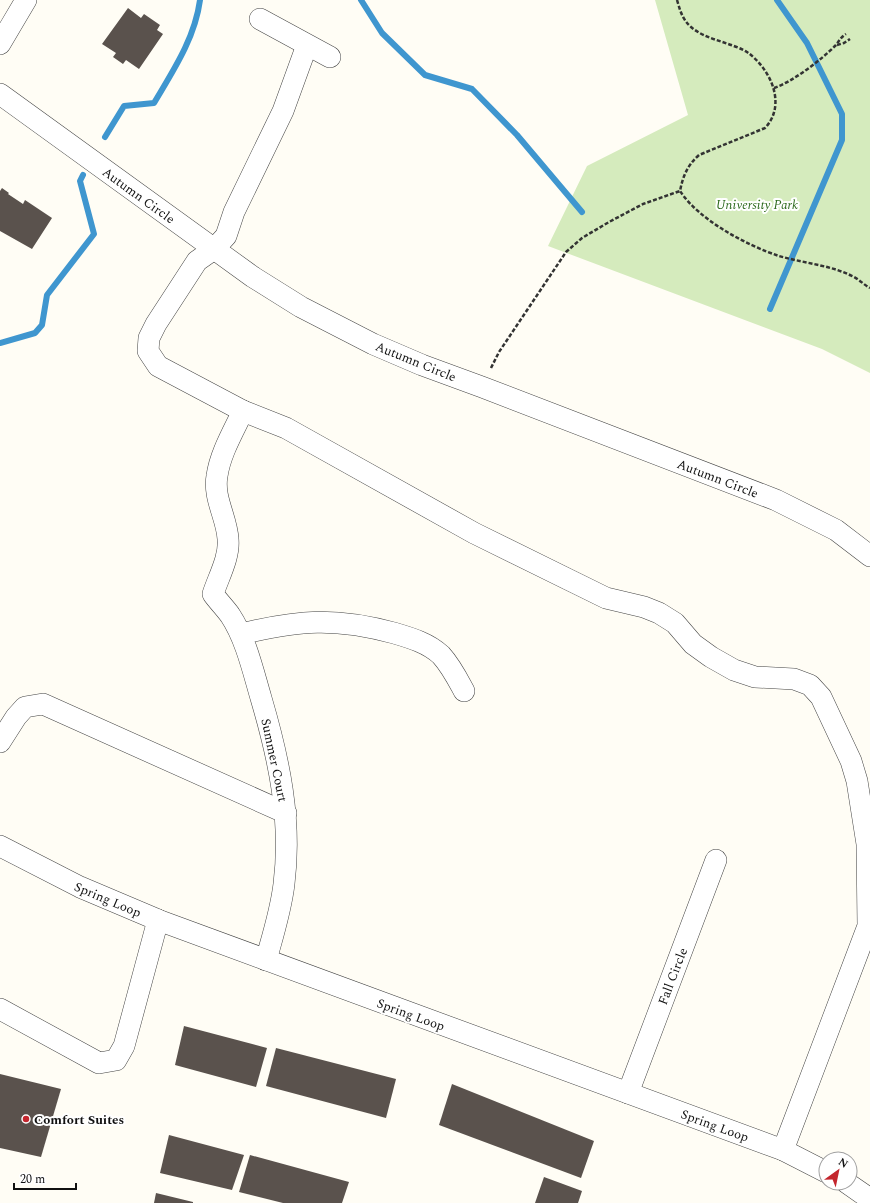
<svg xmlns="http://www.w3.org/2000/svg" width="870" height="1203" font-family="Spectral,serif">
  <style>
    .green { fill: #d5ebbd }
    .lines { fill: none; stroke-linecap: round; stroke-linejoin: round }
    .stream { stroke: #3f96cf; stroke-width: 6 }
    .building { fill: #5a524d }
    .minor-casing { stroke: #444; stroke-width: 22 }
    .path { stroke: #333; stroke-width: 2.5; stroke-dasharray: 4 2; stroke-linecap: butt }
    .minor { stroke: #fff; stroke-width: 21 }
    .poi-dot { fill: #c4262e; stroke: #fff; stroke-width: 1.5 }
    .labels { text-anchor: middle; stroke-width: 4; stroke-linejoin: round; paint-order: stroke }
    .street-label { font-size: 13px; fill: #111; stroke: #fff }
    .park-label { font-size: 13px; font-style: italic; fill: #2f6b1f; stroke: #fff }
    .poi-label { font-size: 13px; font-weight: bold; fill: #111; stroke: #fff; text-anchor: start }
  </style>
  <rect width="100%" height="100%" fill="#fffdf5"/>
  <!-- green -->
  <path class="green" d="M655 0H870V373L822 349 548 246 587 166 688 115Z"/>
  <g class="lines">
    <!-- stream -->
    <g class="stream">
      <path d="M361 0 382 33 425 75 472 89 517 135 582 212"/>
      <path d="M105 137 124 106 154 103C173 71 195 38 200 0"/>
      <path d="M770 309 842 140V114L807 43 777 0"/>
      <path d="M0 343 35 333 42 325 47 295 94 234 80 181 83 175"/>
    </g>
  </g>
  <!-- building -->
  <g class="building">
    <path d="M128 8 141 18 144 14 160 25 157 30 163 34 139 69 126 60 123 64 113 57 116 53 102 44Z"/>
    <path d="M2 188 9 193 8 194 23 204 25 200 52 218 32 249 0 231V191Z"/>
    <path d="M184 1026 267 1048 256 1087 175 1065Z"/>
    <path d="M276 1048 396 1079 386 1118 266 1086Z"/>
    <path d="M0 1074 61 1089 41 1157 0 1148Z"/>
    <path d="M452 1084 594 1141 581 1178 439 1125Z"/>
    <path d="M169 1135 244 1155 232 1190 160 1173Z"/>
    <path d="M250 1155 349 1182 342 1203H283L239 1192Z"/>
    <path d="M544 1177 582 1191 578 1203H535Z"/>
    <path d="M156 1193 193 1202V1203H154Z"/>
  </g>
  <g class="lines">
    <!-- minor casing -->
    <g class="minor-casing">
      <g id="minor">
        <path d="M260 19 330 57"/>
        <path d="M0 44 26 0"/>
        <path d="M307 45 283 111 234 212 226 236 214 249 197 261 156 324 149 338 148 351 158 366 243 411 286 428 474 533 606 598 644 607 659 613 675 623 693 644 711 657 734 670 755 677 794 679 810 685 821 697 851 761 857 781 867 844 868 926 783 1150"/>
        <path d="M0 94 253 277 301 307 373 344 422 365 482 387 776 500 836 530 870 556"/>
        <path d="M243 411C233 432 220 454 217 476 213 498 227 518 228 539 230 557 218 578 213 594 218 601 225 608 230 615 246 639 253 671 261 698 279 759 292 820 284 884 281 910 273 935 266 960"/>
        <path d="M241 634C299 620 335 617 394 633 411 638 428 643 441 655 451 666 457 678 464 691"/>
        <path d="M0 742 16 717 25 707 43 704 286 813"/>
        <path d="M0 846 80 887 158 920 783 1150 826 1172"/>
        <path d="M0 1009 99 1063 116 1060 124 1046 158 920"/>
        <path d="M628 1093 716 860"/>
        <path d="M847 1183 870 1199"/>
      </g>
    </g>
    <!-- path -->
    <g class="path">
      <path d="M677 0C680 10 682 19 691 27 706 40 730 42 747 52 771 69 787 105 765 128L699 155C687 166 683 176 680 191 699 220 746 245 779 256 803 263 830 265 852 276 859 279 864 285 870 288"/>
      <path d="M837 45 844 43 850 39"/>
      <path d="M774 88C794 81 821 60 836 45 839 41 841 37 846 34"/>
      <path d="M491 368 499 352 566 252 582 238 609 222 643 204 680 191"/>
    </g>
    <!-- minor -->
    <use href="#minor" class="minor"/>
  </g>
  <!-- markers -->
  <circle class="poi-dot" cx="26" cy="1119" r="4"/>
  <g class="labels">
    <!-- street labels -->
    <g class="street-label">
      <text transform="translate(139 195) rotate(36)" y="5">Autumn Circle</text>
      <text transform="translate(416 361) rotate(22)" y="5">Autumn Circle</text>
      <text transform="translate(718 478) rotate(21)" y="5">Autumn Circle</text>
      <text transform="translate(275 760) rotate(78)" y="5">Summer Court</text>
      <text transform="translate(108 899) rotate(23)" y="5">Spring Loop</text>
      <text transform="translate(672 976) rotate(-69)" y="5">Fall Circle</text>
      <text transform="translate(411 1014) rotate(20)" y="5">Spring Loop</text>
      <text transform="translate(715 1125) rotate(20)" y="5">Spring Loop</text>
    </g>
    <!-- park labels -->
    <g class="park-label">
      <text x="757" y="209">University Park</text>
    </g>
    <!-- poi labels -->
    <g class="poi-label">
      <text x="34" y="1124">Comfort Suites</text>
    </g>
  </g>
  <!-- north arrow -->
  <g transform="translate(838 1171) rotate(33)"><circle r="19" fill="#ffffff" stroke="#a0a0a0"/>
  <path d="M0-3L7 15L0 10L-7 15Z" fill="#c4262e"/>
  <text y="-6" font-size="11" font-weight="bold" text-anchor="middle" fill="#111111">N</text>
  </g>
  <!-- scale -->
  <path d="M14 1183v6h62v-6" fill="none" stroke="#111111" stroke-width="2"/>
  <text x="20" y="1183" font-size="12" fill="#111111" stroke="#ffffff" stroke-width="3" paint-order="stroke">20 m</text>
</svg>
